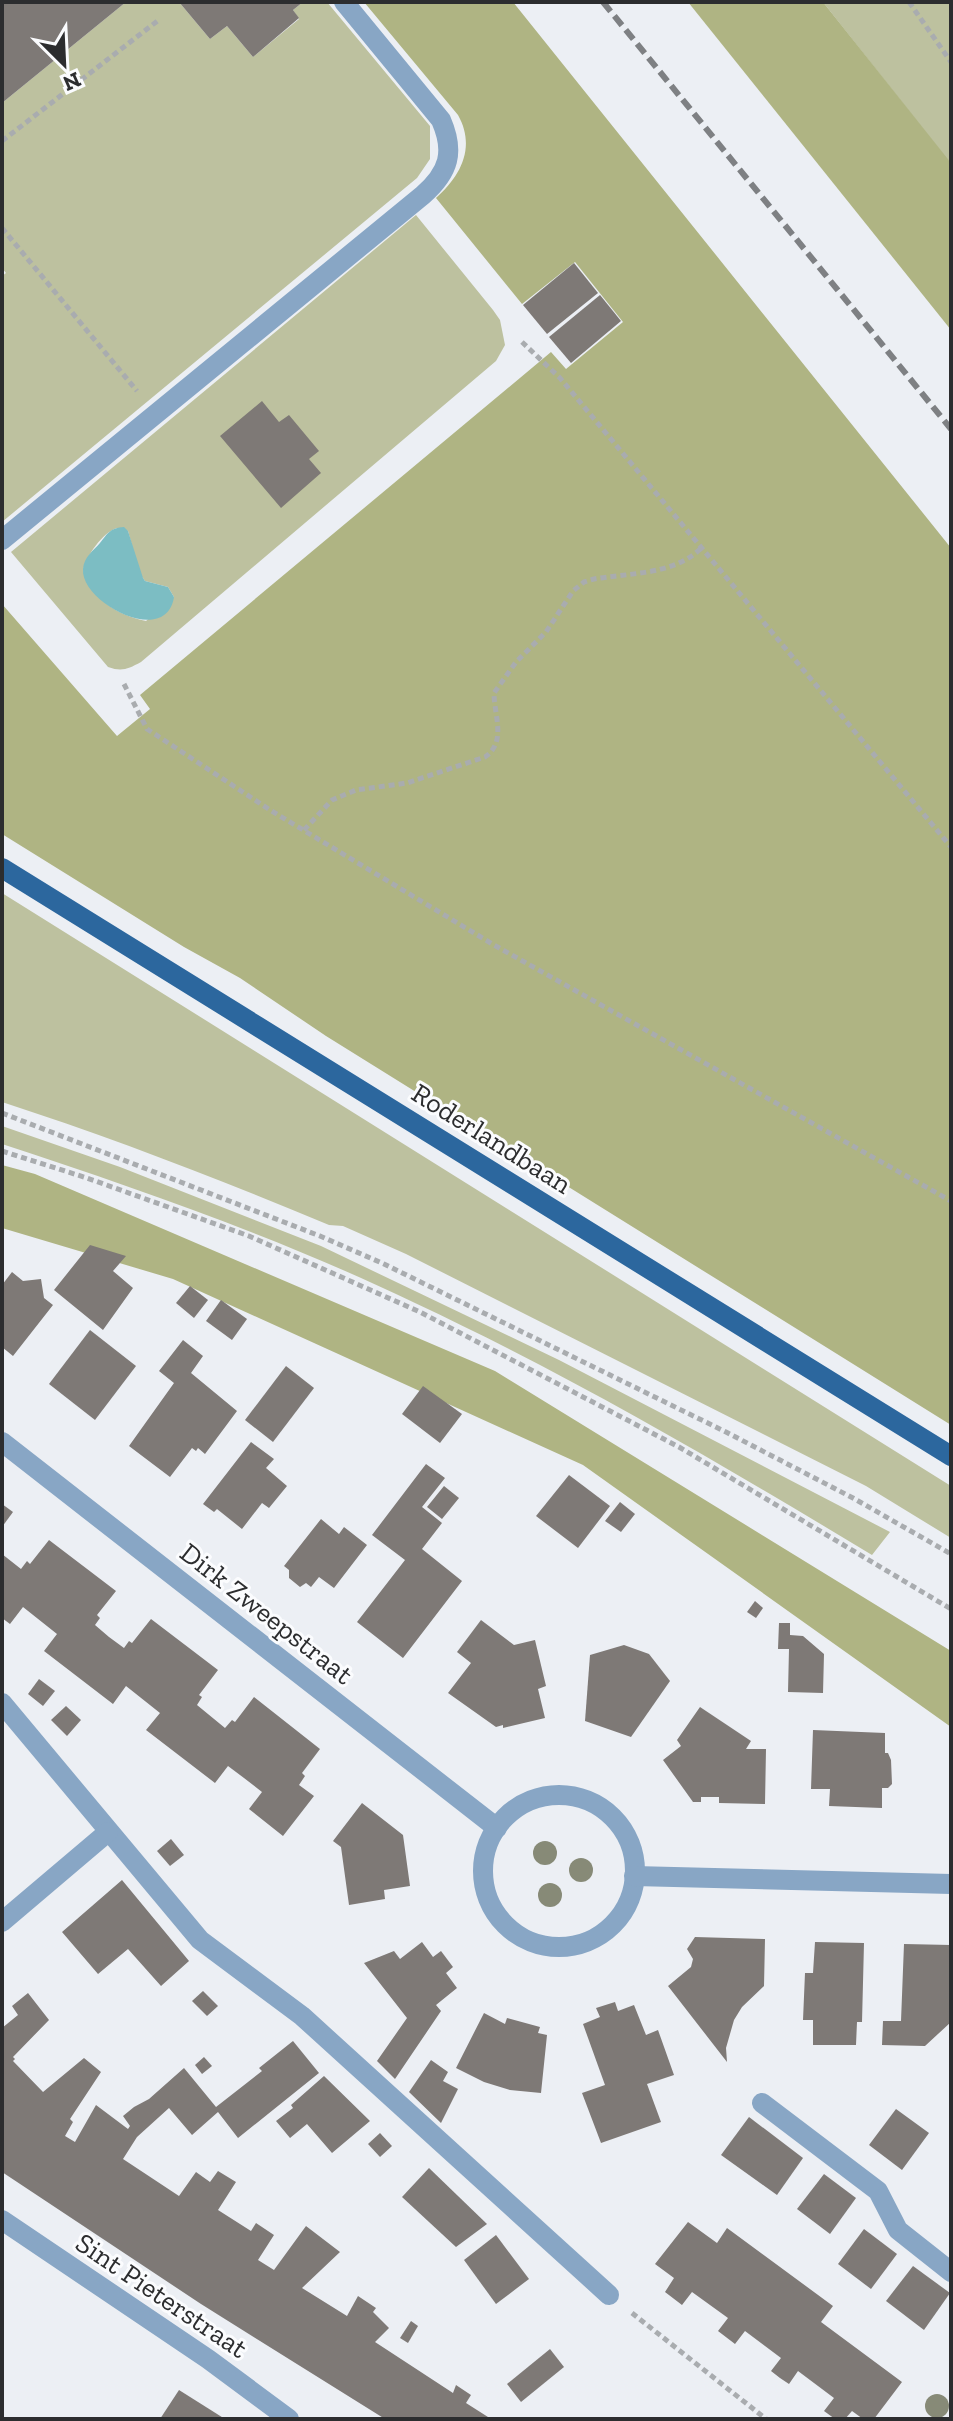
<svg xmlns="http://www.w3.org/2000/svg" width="953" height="2421" font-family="'Zilla Slab',serif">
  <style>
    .green { fill: #bdc19f; fill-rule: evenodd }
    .forest { fill: #afb483 }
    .water { fill: #7cbdc3 }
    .building { fill: #7e7976 }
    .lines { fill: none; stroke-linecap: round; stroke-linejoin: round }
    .path { stroke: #a9acaf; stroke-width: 5; stroke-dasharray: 6 4; stroke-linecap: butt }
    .minor { stroke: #88a6c5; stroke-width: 20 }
    .major { stroke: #2c679e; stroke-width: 20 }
    .rail { stroke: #7e8083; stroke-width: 6; stroke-dasharray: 12 6; stroke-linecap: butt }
    .tree { fill: #878a77 }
    .labels { text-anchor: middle; stroke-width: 6; stroke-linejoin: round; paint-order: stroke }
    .street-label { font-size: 28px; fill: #2c2d2f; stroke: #fbfcfe }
  </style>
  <rect width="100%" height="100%" fill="#eceff4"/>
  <!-- green -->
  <g class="green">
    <path d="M126 2H179L210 39 227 26 253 57 299 19 293 10 303 2H327L430 126V159L417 178 2 522V276L6 273 2 268V103Z"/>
    <path d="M823 2H951V163L946 158Z"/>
    <path d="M416 215 493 310 500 320 505 345 496 361 141 662C128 669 122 672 108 667L11 552ZM117 528 128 531 140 574 145 581 168 587 174 597 146 621C116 615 94 599 83 571 86 556 103 532 117 528Z"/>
    <path d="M2 893 951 1486V1538L866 1486 406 1254 343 1226 329 1225C221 1180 113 1138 2 1102Z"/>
    <path d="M2 1126 120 1167 321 1246 559 1360 890 1532 872 1555C723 1465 573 1377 415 1303 282 1239 142 1190 2 1144Z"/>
  </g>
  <!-- forest -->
  <g class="forest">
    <path d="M364 2H513L951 548V1425L326 1036 240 978 184 947 2 834V604L117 736 150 709 140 695 551 352 566 369 623 322 575 262 522 304 436 198C461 176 476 147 458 115Z"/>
    <path d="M688 2H823L951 163V330Z"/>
    <path d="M2 1165 35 1174 495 1371 951 1651V1727L583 1465 173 1279 2 1228Z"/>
  </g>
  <!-- water -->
  <path class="water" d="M124 527 128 531 143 578 145 581 168 587 174 597C166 648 80 602 83 569 84 557 93 551 100 543 108 533 110 528 124 527Z"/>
  <!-- building -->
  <g class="building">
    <path d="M2 2H126L2 103Z"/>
    <path d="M179 2H303L293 10 299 18 253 57 227 26 210 39Z"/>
    <path d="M574 263 598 293 547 334 523 305Z"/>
    <path d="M600 295 621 321 571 363 549 337Z"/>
    <path d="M262 401 279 422 289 415 319 451 309 459 321 473 281 508 220 436Z"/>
    <path d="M90 1245 126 1256 113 1271 133 1288 103 1330 54 1290Z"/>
    <path d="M12 1272 23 1281 41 1279 44 1298 53 1305 13 1356 2 1347V1285Z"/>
    <path d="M190 1286 208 1300 194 1318 176 1303Z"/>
    <path d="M221 1300 247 1319 232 1340 206 1321Z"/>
    <path d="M90 1330 136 1366 95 1420 49 1384Z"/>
    <path d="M183 1340 203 1356 191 1373 237 1411 205 1454 198 1448 196 1451 192 1448 170 1477 129 1446 174 1383 159 1371Z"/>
    <path d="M286 1366 314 1388 273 1442 245 1420Z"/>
    <path d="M423 1386 462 1414 440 1443 402 1414Z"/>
    <path d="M251 1442 274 1459 266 1468 287 1486 269 1508 262 1503 242 1529 217 1509 214 1512 203 1504Z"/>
    <path d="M426 1464 445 1478 422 1507 442 1523 422 1549 462 1581 403 1658 357 1622 405 1560 372 1535Z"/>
    <path d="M569 1475 610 1506 578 1548 536 1516Z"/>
    <path d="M444 1486 459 1498 442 1519 427 1507Z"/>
    <path d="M620 1502 635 1514 621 1532 605 1521Z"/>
    <path d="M2 1504 13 1512 2 1527Z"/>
    <path d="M321 1519 339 1534 344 1527 367 1545 334 1588 319 1577 311 1587 306 1583 300 1587 289 1578V1570L284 1566Z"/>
    <path d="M49 1540 116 1591 97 1615 100 1618 95 1625 109 1637 124 1648 129 1641 132 1643 151 1619 218 1670 199 1695 202 1697 197 1705 225 1728 232 1720 235 1722 254 1697 320 1749 302 1773 305 1776 299 1785 314 1796 283 1836 249 1809 262 1792 244 1778 228 1766 215 1783 146 1730 160 1713 126 1686 113 1704 44 1651 57 1634 23 1607 10 1624 2 1618V1554L21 1569 27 1561 30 1564Z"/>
    <path d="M755 1601 763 1608 756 1618 747 1612Z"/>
    <path d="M481 1620 514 1645 535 1640 546 1686 538 1689 545 1718 503 1728V1725L496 1727 448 1693 471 1663 457 1652Z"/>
    <path d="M779 1623H790V1635L803 1636 824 1654 823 1693 788 1692 789 1649H778Z"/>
    <path d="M624 1645 649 1654 670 1681 631 1737 585 1721 590 1655Z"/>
    <path d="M39 1679 55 1691 43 1706 28 1694Z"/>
    <path d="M66 1706 81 1720 67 1736 51 1720Z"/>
    <path d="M700 1707 751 1741 746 1749H766L765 1804 719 1803V1797H701V1802H693L663 1760 681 1746 677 1740Z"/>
    <path d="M813 1730 885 1733V1753H888L891 1760 892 1784 888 1788H882V1808L829 1806 830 1789H811Z"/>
    <path d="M362 1803 403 1835 410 1886 384 1890 385 1899 349 1905 341 1847 333 1841Z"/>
    <path d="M171 1839 184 1855 170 1866 157 1851Z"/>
    <path d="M122 1880 189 1961 161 1986 128 1949 98 1974 62 1932Z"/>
    <path d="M695 1937 765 1939 764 1986 742 2007 734 2020 726 2048 727 2062 668 1986 691 1967 693 1959 687 1949Z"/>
    <path d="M422 1942 433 1957 441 1951 453 1967 446 1973 457 1988 436 2005 441 2011 395 2079 377 2061 407 2018 364 1963 394 1951 400 1959Z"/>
    <path d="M815 1942 864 1943 862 2022H857L856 2045H813V2020H803L805 1973H813Z"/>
    <path d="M904 1944 951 1945V2022L925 2046 882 2045 883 2021H901Z"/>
    <path d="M203 1991 218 2006 207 2016 192 2001Z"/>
    <path d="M28 1993 49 2020 13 2057 15 2059 13 2061 43 2092 84 2058 101 2072 70 2119 73 2122 65 2136 75 2142 96 2105 128 2129 130 2126 123 2116 134 2107 149 2099 184 2068 216 2107 262 2071 259 2068 293 2041 319 2073 238 2138 218 2112 192 2135 169 2108 137 2137 123 2159 179 2196 196 2172 210 2182 218 2171 236 2182 218 2210 251 2231 256 2223 274 2235 258 2260 274 2270 306 2226 340 2252 302 2288 347 2316 358 2296 376 2308 373 2312 389 2328 375 2342 453 2393 456 2385 471 2395 466 2403 488 2417 486 2419H385L201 2304 2 2172V2028L18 2015 12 2006Z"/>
    <path d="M615 2002 618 2011 634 2005 646 2035 658 2030 674 2075 647 2084 661 2122 601 2143 582 2093 605 2085 583 2024 600 2017 596 2008Z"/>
    <path d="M484 2013 505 2024 507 2018 540 2027 538 2033 547 2035 541 2093 510 2090 484 2082 456 2068Z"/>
    <path d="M204 2057 212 2066 202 2074 195 2065Z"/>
    <path d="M431 2060 448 2072 443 2081 458 2089 441 2123 409 2092Z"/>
    <path d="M324 2076 370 2121 332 2153 307 2124 290 2138 276 2121 293 2108 291 2105Z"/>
    <path d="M896 2109 929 2133 902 2170 869 2145Z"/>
    <path d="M749 2117 803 2158 777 2195 721 2155Z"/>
    <path d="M380 2133 392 2146 380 2157 368 2144Z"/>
    <path d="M429 2168 487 2224 456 2247 402 2197Z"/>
    <path d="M824 2174 856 2198 830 2234 797 2209Z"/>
    <path d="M688 2222 717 2243 727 2228 833 2306 821 2322 902 2382 874 2419H863L852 2411 845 2419H835L824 2411 834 2398 798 2371 789 2384 780 2378 771 2371 781 2358 745 2331 735 2344 718 2331 728 2318 692 2292 682 2305 665 2292 674 2278 655 2264Z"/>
    <path d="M864 2229 897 2254 871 2289 838 2264Z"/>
    <path d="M496 2235 529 2279 496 2304 464 2260Z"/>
    <path d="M913 2266 950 2293 924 2330 886 2301Z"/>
    <path d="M411 2321 418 2326 408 2343 400 2338Z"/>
    <path d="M550 2349 564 2367 521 2402 507 2384Z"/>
    <path d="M179 2390 225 2419H160Z"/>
  </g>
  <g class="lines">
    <!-- path -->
    <g class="path">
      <path d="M909 2 951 62"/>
      <path d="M2 141 160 19"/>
      <path d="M2 228 137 391"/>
      <path d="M522 342 560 378 951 847"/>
      <path d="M124 684 147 729 270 810 494 945 951 1201"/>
      <path d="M304 830 332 800 356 790 407 783 485 757C507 742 494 715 494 693L516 662 546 632 573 591 584 582 594 579C628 573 675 575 701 548"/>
      <path d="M2 1113 320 1236 384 1264 726 1432 853 1498 951 1554"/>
      <path d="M2 1151 87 1178 249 1236 420 1312 679 1447 951 1609"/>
      <path d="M632 2313 766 2419"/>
    </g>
    <!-- minor -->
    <g class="minor">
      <path d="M2 540 423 195C449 172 455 152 441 120L344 2"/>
      <path d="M2 1442 497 1828"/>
      <path d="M2 1703 200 1940 302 2016 609 2295"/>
      <circle cx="559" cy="1871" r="76"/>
      <path d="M634 1876 951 1884"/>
      <path d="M2 1922 108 1832"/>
      <path d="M762 2103 878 2191 898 2230 951 2272"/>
      <path d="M2 2220 208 2359 289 2419"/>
    </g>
    <!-- major -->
    <path class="major" d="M2 868 951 1456"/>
    <!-- rail -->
    <path class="rail" d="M603 2 951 429"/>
  </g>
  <!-- trees -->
  <g class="tree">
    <circle cx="545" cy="1853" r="12"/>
    <circle cx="581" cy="1870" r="12"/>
    <circle cx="550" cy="1895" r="12"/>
    <circle cx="937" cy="2406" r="12"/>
  </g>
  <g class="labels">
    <!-- street labels -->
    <g class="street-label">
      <text transform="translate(492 1138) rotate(32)" y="10">Roderlandbaan</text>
      <text transform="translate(267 1613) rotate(38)" y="10">Dirk Zweepstraat</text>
      <text transform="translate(162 2295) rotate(34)" y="10">Sint Pieterstraat</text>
    </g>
  </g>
  <!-- border -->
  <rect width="953" height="2421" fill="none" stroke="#2c2d2f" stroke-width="8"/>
  <!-- north arrow -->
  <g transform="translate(64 64) rotate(156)" stroke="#fbfcfe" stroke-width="6" paint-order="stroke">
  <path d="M0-6L14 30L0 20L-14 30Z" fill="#2c2d2f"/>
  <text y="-12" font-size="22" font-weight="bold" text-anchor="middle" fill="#2c2d2f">N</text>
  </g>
</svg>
